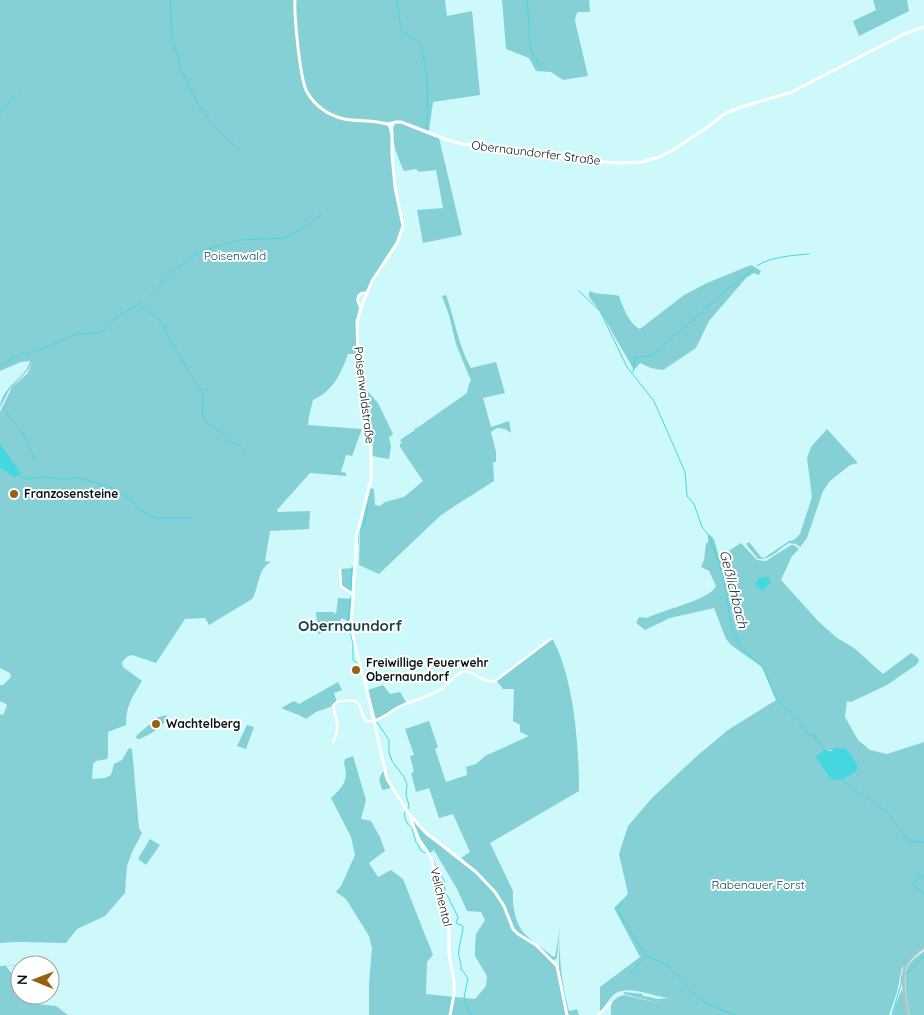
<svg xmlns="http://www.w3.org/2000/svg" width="924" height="1015" font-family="Quicksand,sans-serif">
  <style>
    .green { fill: #85d0d5; fill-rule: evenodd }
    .water { fill: #45d7df }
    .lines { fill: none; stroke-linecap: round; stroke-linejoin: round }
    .stream { stroke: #45d7df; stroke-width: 1 }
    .minor { stroke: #fff; stroke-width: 2.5 }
    .tertiary { stroke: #fff; stroke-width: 3 }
    .secondary { stroke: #a8c5c7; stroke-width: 3 }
    .poi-dot { fill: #936312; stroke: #fff; stroke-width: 2 }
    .labels { text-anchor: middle; stroke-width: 4; stroke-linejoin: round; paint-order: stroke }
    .street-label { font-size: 12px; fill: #041213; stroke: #fff }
    .park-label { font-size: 12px; fill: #074a4d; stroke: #fff }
    .poi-label { font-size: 12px; font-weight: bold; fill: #041213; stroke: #fff; text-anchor: start }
    .water-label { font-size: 14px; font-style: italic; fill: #263e3f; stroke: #fff }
    .quarter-label { font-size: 15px; font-weight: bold; fill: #1c4245; stroke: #fff }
  </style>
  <rect width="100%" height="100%" fill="#cef9fb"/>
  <!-- green -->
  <g class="green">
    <path d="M0 0H445L447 16 472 11 480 95 433 102 429 131C415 126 402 119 387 122L391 138V160L402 225 401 235 366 291 359 293 356 300 359 308 357 317V354H348C341 374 333 391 313 400L309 416 308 425 362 429 352 456 346 455 341 472 346 473V476L310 473 277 510 278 512 310 511 309 529 270 531 265 561 271 562C257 569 259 589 252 599L209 625 205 618 185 619 156 663 132 655 128 656 122 662 123 667 142 681C132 697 126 706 126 725L108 732V755L107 759 96 761 93 764 92 779 105 778 111 775 114 764 122 760 129 748 132 749 139 828 142 833 132 852 127 866 125 893 105 916 77 929 66 943C43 943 22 941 0 943V714L3 715 7 706 6 704 0 701V685H3L11 677 10 673 0 668V412L12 387 28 373 32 362 28 370 9 390 0 408C1 386 26 379 30 361L21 362 0 371Z"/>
    <path d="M502 0H589L590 12H578L576 15 575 21 588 76 563 80 551 72 536 71 529 58 506 49Z"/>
    <path d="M873 0H907L909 11 859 36 853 21 876 10Z"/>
    <path d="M396 123H402L439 138 462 235 423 243 417 210 443 208 436 170 419 172 416 169 404 171C399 160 387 133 396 123Z"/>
    <path d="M751 265 761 271 759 275 754 273 746 278 709 321 696 348 663 370 651 368 640 363 634 370 600 311 589 297V291C600 296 612 293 619 296 623 307 629 324 640 329L684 295 707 283Z"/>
    <path d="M446 295C455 319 458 346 471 368L496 362 505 393 483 398 491 427 509 421 511 433 505 429 497 428 491 432 496 452V462H493L494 481 453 507 440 516 379 574 359 565 360 530 370 488 374 489 375 505 380 506 385 502 404 497 423 481 400 447V444L402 443 400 440 415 430V428H417L467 393 469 384 471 381 456 344 449 315 442 296Z"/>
    <path d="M365 388 378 403 393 434 389 438 391 446 389 459 372 456V432Z"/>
    <path d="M827 429 858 463 850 465 830 481 823 491 807 538 800 547 796 544 789 543C779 549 771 560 758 559L746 544 749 542 761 557 764 558 789 541 794 540 800 534 812 497 807 458 811 447Z"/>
    <path d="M709 534 714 539 719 557 741 543 757 560 766 561 791 545H794L799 549 792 556 781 580 819 622 837 638 854 648 883 674 911 653 918 658 919 661 916 665 887 685 851 702 847 701 845 717 858 740 870 750 887 754 924 742V946L902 968 897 992 889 1015H611V1003L618 997 624 995 667 1005 624 994V992L643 994 642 996H644L658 999 669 998C654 997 630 985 616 993 610 997 605 1006 600 1012V987L640 957 614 908 628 894 619 854 628 826 652 798 698 755 728 730 776 700 762 667 731 645 726 639 714 608 670 618 645 630 636 623 639 617 647 618C662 610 710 600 716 586L709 571 701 567 704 560 706 543H708V536ZM828 750 847 751 849 754 832 779 827 775 818 759Z"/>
    <path d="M353 568 351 593 341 585V569Z"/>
    <path d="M338 598 352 599 351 619 348 621 341 618 340 628 318 634 316 612H333L336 614Z"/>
    <path d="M552 638C574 677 579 746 579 791L490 843 513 891C512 903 515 924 524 933 532 942 543 948 552 956L555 957 560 927 557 958 553 961 559 970V937C560 963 562 986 569 1011L577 1009 579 1015H369V983L372 948 369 936 346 899 336 892 341 886 355 855 351 837 331 798C343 787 349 780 344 763L345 759 353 756 366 800 361 819 371 821 380 837 385 851 369 863 378 877 391 870 403 879 433 955 427 962 426 994 475 999 486 986 487 976 475 956V947L476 934 485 920 481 912 467 911 457 889 434 850 430 853 420 838 413 822 415 821 427 836 463 862 464 860 461 858 470 852 453 814 439 818 429 788 416 792 411 773 414 772 410 756 414 755 405 729 429 721 438 747 435 749 446 782 467 775 466 767 476 764 485 756 529 736 520 732V725L513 721 514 689H503L496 680Z"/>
    <path d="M338 682 342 690 334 693 337 702 333 706 316 712 306 719 301 716 281 708 294 701 299 704Z"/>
    <path d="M383 685 390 694 400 692 406 702 390 712 376 719 368 690Z"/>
    <path d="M166 715 167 718C161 729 150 734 140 739H137L136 736 150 724 152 719Z"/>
    <path d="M247 725 254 727 246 749 237 746Z"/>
    <path d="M383 771 391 788 382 790 379 779Z"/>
    <path d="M150 839 160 845 146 865 138 859Z"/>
    <path d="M924 951V1015H910C907 1006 903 976 907 968 910 961 918 956 924 951Z"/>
    <path d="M67 962 6 966 20 984V995H30L38 1004 56 1006 68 1015H0V966Z"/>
    <path d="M902 989 907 1015H893L895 1006Z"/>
  </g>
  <!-- water -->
  <g class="water">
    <path d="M0 444 21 473 15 477 0 468Z"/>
    <path d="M766 577H769L771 582 762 591 755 584 759 578Z"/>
    <path d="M835 748C838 748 840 748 843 748 849 750 859 764 857 770 855 774 848 776 844 778 840 779 836 781 832 779 826 776 822 764 816 758L817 755 825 750 831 751Z"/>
  </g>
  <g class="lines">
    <!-- stream -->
    <g class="stream">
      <path d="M170 0 172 37 181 69 199 106 218 131 239 149"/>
      <path d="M397 0 401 29C405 37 415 36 419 43 428 59 429 110 426 129"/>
      <path d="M527 0 531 51 541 68"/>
      <path d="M19 93 21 91"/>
      <path d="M0 114 14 96"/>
      <path d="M316 219 322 212"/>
      <path d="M757 266C769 257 795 255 809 254"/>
      <path d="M579 291 600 311 627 367 654 401 685 472 687 496 694 504 702 527 710 537 724 579 731 625 741 648 763 667 775 696 787 710 799 721 808 734 815 736V741"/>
      <path d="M149 297 173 271 201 251 240 240 285 238 314 221"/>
      <path d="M142 306 163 324 168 337 203 395 202 414 207 423 217 429 229 442 239 445 246 453"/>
      <path d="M35 352 76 334 98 333 105 330 116 318 140 303"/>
      <path d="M0 366 21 354 30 353"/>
      <path d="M633 372 635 357 652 356 731 286 754 269"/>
      <path d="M199 388 208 390"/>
      <path d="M6 412 23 434 36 462"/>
      <path d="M17 475 28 479 45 477 62 479 80 478 113 488 128 497 141 511 156 518H191"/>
      <path d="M358 543 359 530 365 524 368 506"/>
      <path d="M351 591 352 567"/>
      <path d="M351 596 348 619 353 645V660L358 663"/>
      <path d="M377 722 389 740V752L392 761 404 777 407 784 406 795 409 805 408 809"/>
      <path d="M815 736 825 751"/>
      <path d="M840 779 887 812 909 842"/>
      <path d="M405 812C403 817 407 825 411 827"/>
      <path d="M412 829 416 842"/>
      <path d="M911 842 923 841 924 843"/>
      <path d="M417 843 421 851 426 853"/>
      <path d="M433 859 437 869"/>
      <path d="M438 872 444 880 445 891 458 917 456 923 463 926C463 933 460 941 459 949 457 956 462 962 461 969L468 978 464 998 471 1015"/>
      <path d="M924 877 918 875 917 880 913 882V885L924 894"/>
      <path d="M621 903 618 909 620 915 646 956 666 964 697 997 710 1005 735 1015"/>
      <path d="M630 974 646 956"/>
      <path d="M905 974 910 971 924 956"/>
      <path d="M892 1015 901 984 902 975"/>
    </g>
    <!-- minor -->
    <g class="minor">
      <path d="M361 308 358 302V296L362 293 366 294"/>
      <path d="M340 569 341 586 354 595"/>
      <path d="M333 742C340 729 337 719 333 706L337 702C365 697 355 703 366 721 380 723 389 711 401 706 414 700 429 697 441 689 448 685 454 675 462 672 473 668 481 684 495 681L552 638"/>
      <path d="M598 1015 611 1003"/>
    </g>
    <!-- tertiary -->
    <g class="tertiary">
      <path d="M295 0C294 15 300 80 307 92 315 106 328 115 344 119 358 122 376 119 390 125"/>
      <path d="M390 125 392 132V155L395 187 403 226 397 243 372 281 361 308 357 322 358 357 371 437V480L357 534 351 626 357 654 366 686 387 779 409 814 425 832 476 872 495 892 504 906 513 929 518 934 536 945 557 966 567 1015"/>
      <path d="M390 125 395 122H401L442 138 462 144 507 147 538 154 574 160 618 163 642 162 659 157 671 151 702 131 726 113 741 107 792 92 906 33 924 27"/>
      <path d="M410 817 419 840 432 859 449 930V955L454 980V995L450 1015"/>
    </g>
    <!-- secondary -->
    <path class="secondary" d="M908 1015C905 1005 901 977 905 967 908 959 917 953 924 947"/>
  </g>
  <!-- markers -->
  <g class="poi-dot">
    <circle cx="14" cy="494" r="5"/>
    <circle cx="356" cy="670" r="5"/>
    <circle cx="156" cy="724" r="5"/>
  </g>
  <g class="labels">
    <!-- street labels -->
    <g class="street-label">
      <text transform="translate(536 153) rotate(7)" y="4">Obernaundorfer Straße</text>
      <text transform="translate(364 395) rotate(83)" y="4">Poisenwaldstraße</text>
      <text transform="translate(441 897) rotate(77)" y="4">Veilchental</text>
    </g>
    <!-- park labels -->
    <g class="park-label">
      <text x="235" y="260">Poisenwald</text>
      <text x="758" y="889">Rabenauer Forst</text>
    </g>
    <!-- poi labels -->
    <g class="poi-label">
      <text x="24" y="498">Franzosensteine</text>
      <text x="366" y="667">Freiwillige Feuerwehr<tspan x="366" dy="14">Obernaundorf</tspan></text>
      <text x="166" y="728">Wachtelberg</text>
    </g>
    <!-- water labels -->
    <g class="water-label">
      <text transform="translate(734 589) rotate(76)" y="5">Geßlichbach</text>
    </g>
    <!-- quarter labels -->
    <g class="quarter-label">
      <text x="350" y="631">Obernaundorf</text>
    </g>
  </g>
  <!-- north arrow -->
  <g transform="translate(35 980) rotate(271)"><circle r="24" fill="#ffffff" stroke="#9ba0a1"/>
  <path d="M0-4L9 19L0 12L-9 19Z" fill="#936312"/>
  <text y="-8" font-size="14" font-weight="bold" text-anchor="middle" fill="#041213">N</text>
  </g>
</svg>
